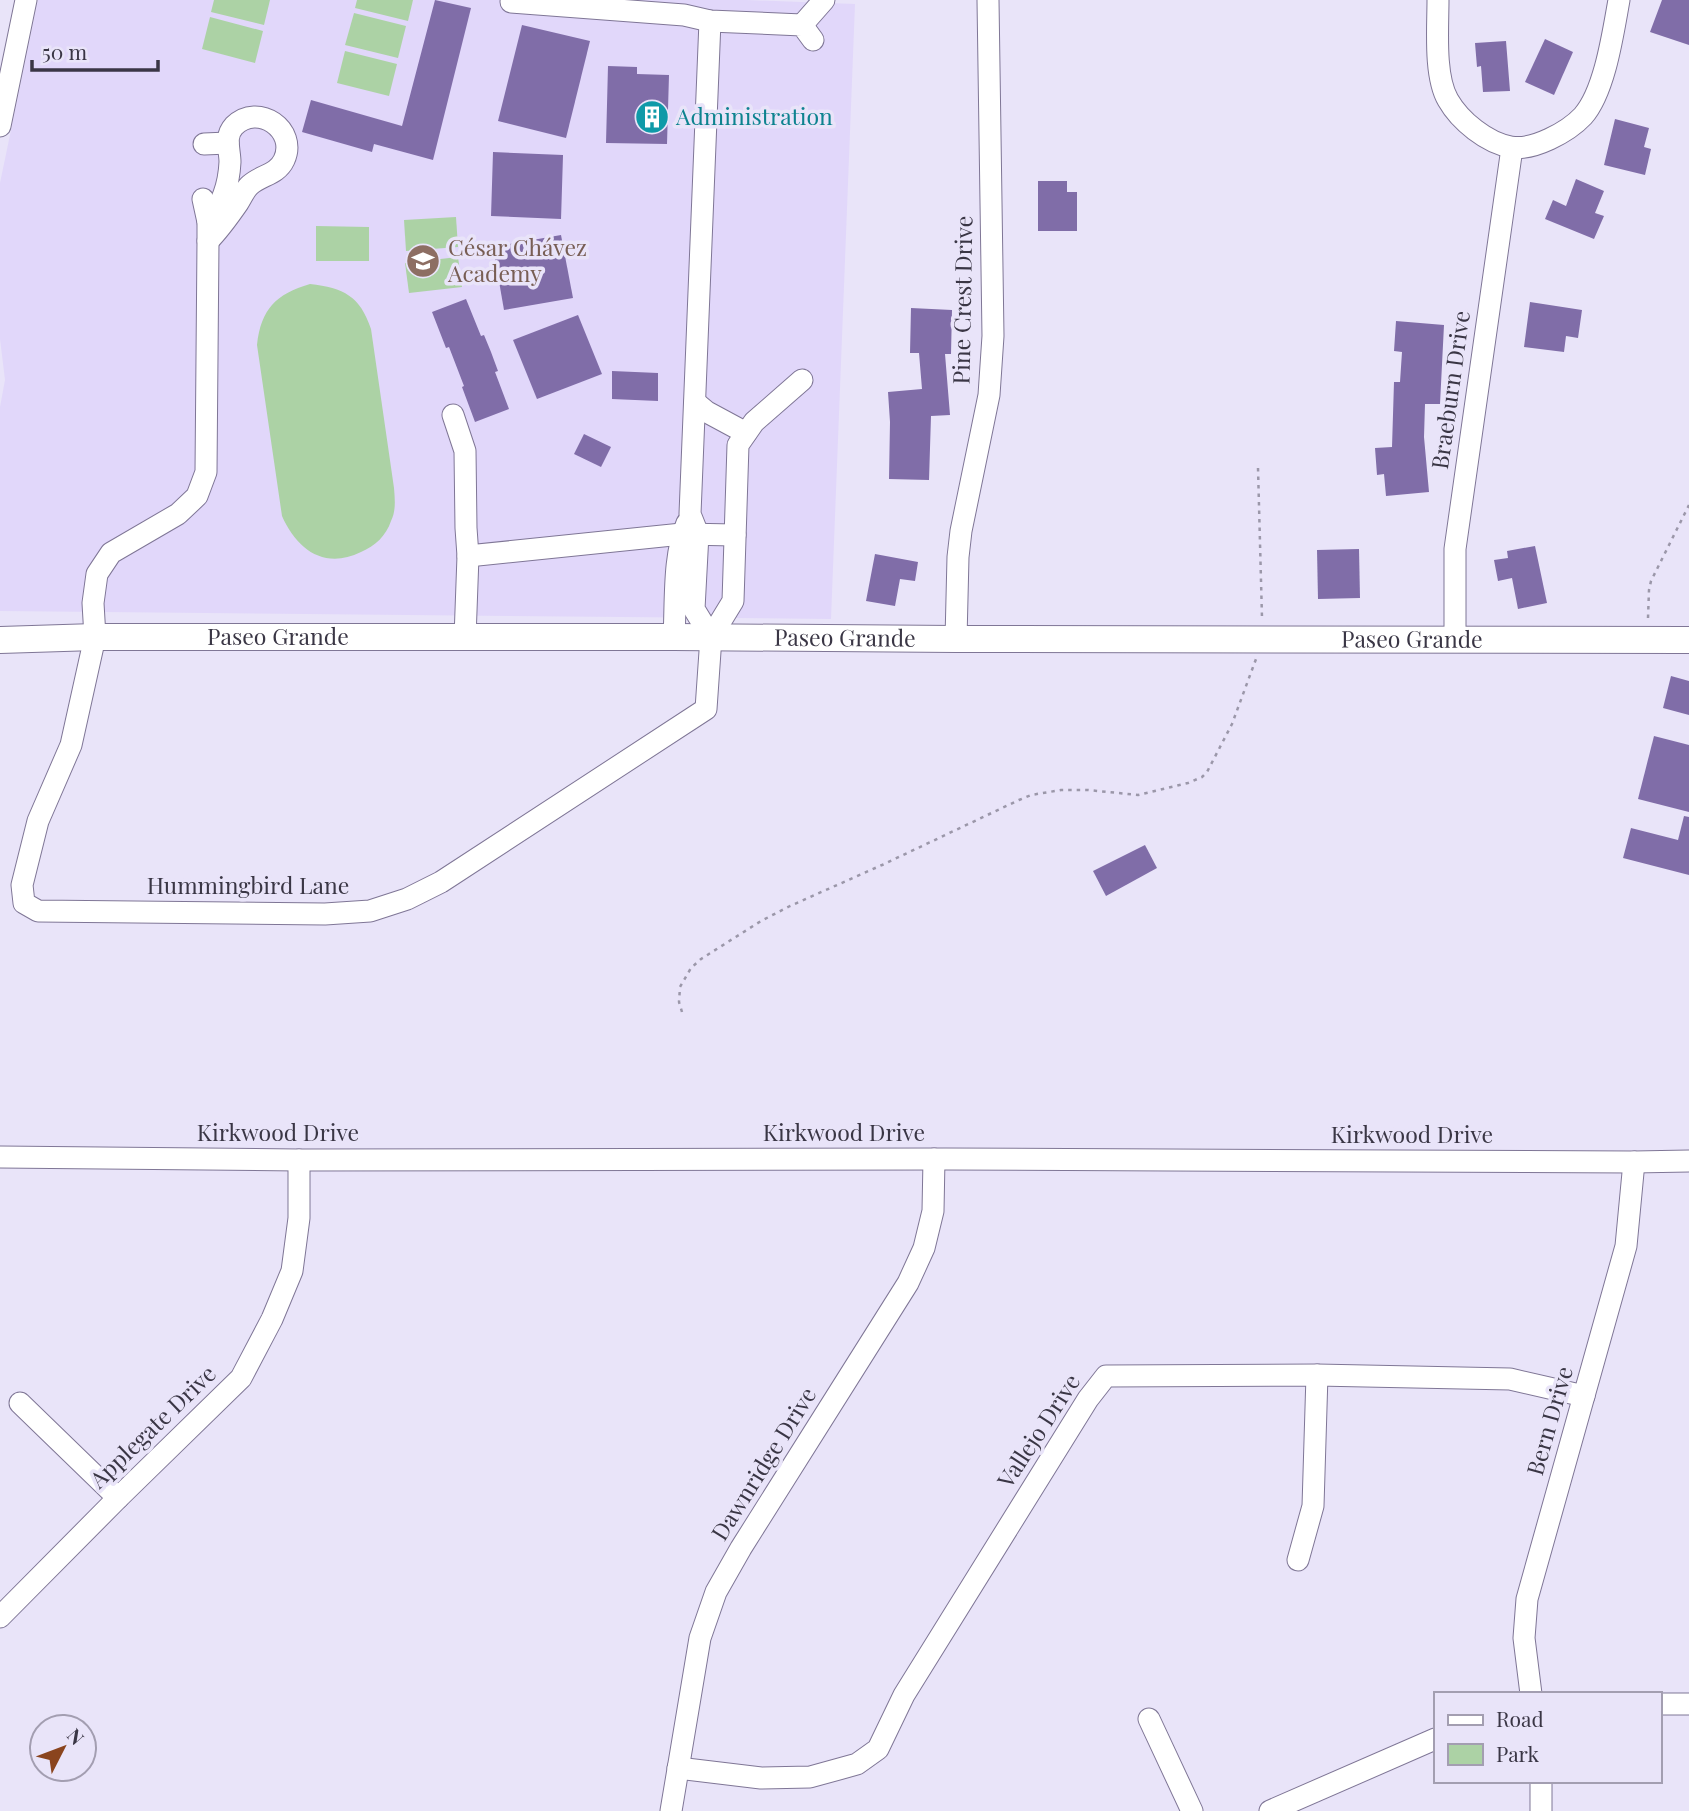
<svg xmlns="http://www.w3.org/2000/svg" width="1689" height="1811" font-family="'Playfair Display',serif">
  <style>
    .built { fill: #e1d7fa }
    .green { fill: #acd2a5 }
    .building { fill: #806da8 }
    .lines { fill: none; stroke-linecap: round; stroke-linejoin: round }
    .minor-casing { stroke: #7f7696; stroke-width: 23 }
    .major-casing { stroke: #7f7696; stroke-width: 28 }
    .path { stroke: #9b97a9; stroke-width: 2.5; stroke-dasharray: 3.5 5; stroke-linecap: butt }
    .minor { stroke: #fff; stroke-width: 21 }
    .major { stroke: #fff; stroke-width: 26 }
    .labels { text-anchor: middle; stroke-width: 7; stroke-linejoin: round; paint-order: stroke }
    .culture-label { font-size: 23px; fill: #0d838f; stroke: #e9e4f9; text-anchor: start }
    .education-label { font-size: 23px; fill: #785e54; stroke: #e9e4f9; text-anchor: start }
    .street-label { font-size: 23px; fill: #3a3645; stroke: #e9e4f9 }
  </style>
  <rect width="100%" height="100%" fill="#e9e4f9"/>
  <!-- built -->
  <path class="built" d="M38 0H746L855 4 831 619 0 611V407L5 380 0 339V183Z"/>
  <!-- green -->
  <g class="green">
    <path d="M214 0H270L264 25 211 12Z"/>
    <path d="M357 0H413L408 21 355 8Z"/>
    <path d="M354 13 406 26 398 58 345 45Z"/>
    <path d="M210 17 263 31 255 63 202 49Z"/>
    <path d="M345 51 397 64 389 96 337 83Z"/>
    <path d="M456 217 458 247 406 251 404 220Z"/>
    <path d="M316 226 369 227V261H316Z"/>
    <path d="M458 257 462 287 409 293 405 263Z"/>
    <path d="M310 284C344 288 360 296 371 329L394 488C395 500 396 511 391 521 386 536 375 546 361 552 325 570 297 550 282 516L257 345C261 309 276 294 310 284Z"/>
  </g>
  <!-- building -->
  <g class="building">
    <path d="M435 0 471 8 433 160 374 144 372 152 302 132 311 100 402 126Z"/>
    <path d="M1662 0H1689V45L1650 32Z"/>
    <path d="M522 25 590 41 566 138 498 121Z"/>
    <path d="M1545 39 1573 52 1554 95 1525 82Z"/>
    <path d="M1506 41 1510 91 1483 92 1481 66 1477 67 1475 43Z"/>
    <path d="M608 66 637 67V74L669 75 667 144 606 143Z"/>
    <path d="M1615 119 1649 128 1644 147 1651 149 1645 175 1604 165Z"/>
    <path d="M493 152 563 155 561 219 491 216Z"/>
    <path d="M1576 179 1604 191 1595 213 1604 216 1594 239 1545 219 1553 200 1566 206Z"/>
    <path d="M1038 181H1067V192H1077V231H1038Z"/>
    <path d="M561 235 573 298 504 310 493 247Z"/>
    <path d="M466 299 481 336 484 335 491 352 498 371 495 372 509 409 475 422 462 387 464 386 449 347 446 348 432 312Z"/>
    <path d="M1530 302 1582 310 1578 338 1566 336 1564 352 1524 347Z"/>
    <path d="M911 308 952 310 951 354H945L950 415 931 416 929 480 889 479 890 422 888 392 922 389 919 353H910Z"/>
    <path d="M578 315 602 374 537 399 513 340Z"/>
    <path d="M1396 321 1444 325 1440 404H1425L1424 437 1429 492 1386 496 1384 474 1377 475 1375 448 1392 447 1394 382H1400L1402 352 1394 351Z"/>
    <path d="M612 371 658 373V401L612 399Z"/>
    <path d="M584 434 611 447 601 467 574 454Z"/>
    <path d="M1535 546 1547 603 1518 609 1512 578 1498 581 1494 560 1508 558 1507 551Z"/>
    <path d="M1359 549 1360 598 1318 599 1317 550Z"/>
    <path d="M875 554 918 562 915 581 900 579 895 606 866 601Z"/>
    <path d="M1671 676 1689 681V715L1663 708Z"/>
    <path d="M1654 736 1689 745V812L1638 799Z"/>
    <path d="M1684 816 1689 817V875L1623 858 1631 828 1678 840Z"/>
    <path d="M1145 845 1157 868 1106 896 1093 871Z"/>
  </g>
  <g class="lines">
    <!-- minor casing -->
    <g class="minor-casing">
      <g id="minor">
        <path d="M1438 0C1438 28 1434 76 1448 100 1460 121 1487 143 1511 147 1533 151 1568 132 1583 116 1605 91 1613 33 1619 0"/>
        <path d="M511 2 684 15 710 21 802 25 813 40"/>
        <path d="M710 21 690 514 698 534 694 609 711 637"/>
        <path d="M802 25 824 0"/>
        <path d="M0 126 26 0"/>
        <path d="M204 144 228 143"/>
        <path d="M203 199 208 222V241L206 472 197 496 178 514 111 553 97 574 93 603 95 637 71 745 38 821 22 885 24 903 38 911 325 914 370 911 407 899 441 882 706 709 711 637 733 601 738 445 754 422 802 380"/>
        <path d="M208 222C222 205 229 184 230 162 230 150 224 137 234 126 258 102 298 130 284 160 277 175 261 175 250 185 245 189 242 197 238 203 229 216 220 229 208 241"/>
        <path d="M695 402 707 412 746 433"/>
        <path d="M453 415 465 451 466 528 468 556 465 638"/>
        <path d="M468 556 682 534 735 535"/>
        <path d="M674 637C676 601 673 556 687 523"/>
        <path d="M956 639 958 557 961 531 989 395 993 336 988 0"/>
        <path d="M1455 640V549L1512 148"/>
        <path d="M0 1157 299 1160 946 1159 1634 1162 1689 1161"/>
        <path d="M20 1403 118 1498"/>
        <path d="M1298 1560 1313 1506 1317 1375"/>
        <path d="M0 1617 118 1498 241 1378 272 1319 292 1271 299 1218V1160"/>
        <path d="M1531 1694 1524 1638 1527 1599 1626 1246 1634 1162"/>
        <path d="M1659 1704H1689"/>
        <path d="M1149 1719 1192 1811"/>
        <path d="M678 1768 761 1778 810 1777 857 1764 878 1749 904 1695 1088 1399 1106 1376 1317 1375 1510 1379 1584 1396"/>
        <path d="M671 1811 700 1638 716 1592 741 1548 908 1283 924 1248 933 1211 934 1159"/>
        <path d="M1270 1811 1435 1739"/>
        <path d="M1541 1811V1781"/>
      </g>
    </g>
    <!-- major casing -->
    <g class="major-casing">
      <g id="major">
        <path id="s1" d="M0 640 95 637H674L956 639 1689 640"/>
      </g>
    </g>
    <!-- path -->
    <g class="path">
      <path d="M1258 468 1262 618"/>
      <path d="M1648 618 1649 590 1651 581 1689 505"/>
      <path d="M682 1012 679 1002 680 987 691 968 701 959 761 921 790 906 882 865 1019 800 1031 795 1061 790H1088L1138 795 1188 783 1202 777 1207 772 1232 724 1256 659"/>
    </g>
    <!-- minor -->
    <use href="#minor" class="minor"/>
    <!-- major -->
    <use href="#major" class="major"/>
  </g>
  <!-- icons -->
  <defs>
    <g id="building-disc" transform="scale(1.75)"><circle r="9.5" fill="#0f9aa8" stroke="#e9e4f9"/><path d="M-4-6H4V6H1V3H-1V6H-4ZM-2.5-4.3h1.7v1.8h-1.7ZM.8-4.3h1.7v1.8H.8ZM-2.5-1h1.7V.8h-1.7ZM.8-1h1.7V.8H.8Z" fill="#fff"/></g>
    <g id="school-disc" transform="scale(1.75)"><circle r="9.5" fill="#8d6e63" stroke="#e9e4f9"/><path d="M0-5L7-2L0 1L-7-2ZM-4 1L0 2.5L4 1V4Q0 6-4 4Z" fill="#fff"/></g>
  </defs>
  <g fill-rule="evenodd">
    <use href="#building-disc" x="652" y="117"/>
    <use href="#school-disc" x="423" y="261"/>
  </g>
  <g class="labels">
    <!-- culture labels -->
    <g class="culture-label">
      <text x="676" y="125">Administration</text>
    </g>
    <!-- education labels -->
    <g class="education-label">
      <text x="448" y="256">César Chávez<tspan x="448" dy="26">Academy</tspan></text>
    </g>
    <!-- street labels -->
    <g class="street-label">
      <text transform="translate(963 300) rotate(-89)" y="8">Pine Crest Drive</text>
      <text transform="translate(1451 390) rotate(-82)" y="8">Braeburn Drive</text>
      <text dy="8" stroke="none"><textPath href="#s1" startOffset="278">Paseo Grande</textPath></text>
      <text dy="8" stroke="none"><textPath href="#s1" startOffset="845">Paseo Grande</textPath></text>
      <text dy="8" stroke="none"><textPath href="#s1" startOffset="1412">Paseo Grande</textPath></text>
      <text x="248" y="894">Hummingbird Lane</text>
      <text x="278" y="1141">Kirkwood Drive</text>
      <text x="844" y="1141">Kirkwood Drive</text>
      <text x="1412" y="1143">Kirkwood Drive</text>
      <text transform="translate(1550 1421) rotate(-74)" y="8">Bern Drive</text>
      <text transform="translate(153 1427) rotate(-44)" y="8">Applegate Drive</text>
      <text transform="translate(1039 1431) rotate(-57)" y="8">Vallejo Drive</text>
      <text transform="translate(764 1464) rotate(-58)" y="8">Dawnridge Drive</text>
    </g>
  </g>
  <!-- legend -->
  <rect x="1434" y="1692" width="228" height="91" fill="#e9e4f9" stroke="#a39eb1" stroke-width="2"/>
  <rect x="1448" y="1715" width="35" height="10" fill="#ffffff" stroke="#a39eb1" stroke-width="2"/>
  <text x="1496" y="1727" font-size="21" fill="#3a3645">Road</text>
  <rect x="1448" y="1744" width="35" height="21" fill="#acd2a5" stroke="#a39eb1" stroke-width="2"/>
  <text x="1496" y="1762" font-size="21" fill="#3a3645">Park</text>
  <!-- north arrow -->
  <g transform="translate(63 1748) rotate(48)"><circle r="33" fill="#e9e4f9" stroke="#a39eb1" stroke-width="2"/>
  <path d="M0-5L12 26L0 18L-12 26Z" fill="#8a441e"/>
  <text y="-10" font-size="19" font-weight="bold" text-anchor="middle" fill="#3a3645">N</text>
  </g>
  <!-- scale -->
  <path d="M32 60v10h126v-10" fill="none" stroke="#3a3645" stroke-width="3.5"/>
  <text x="42" y="60" font-size="21" fill="#3a3645" stroke="#e9e4f9" stroke-width="5" paint-order="stroke">50 m</text>
</svg>
